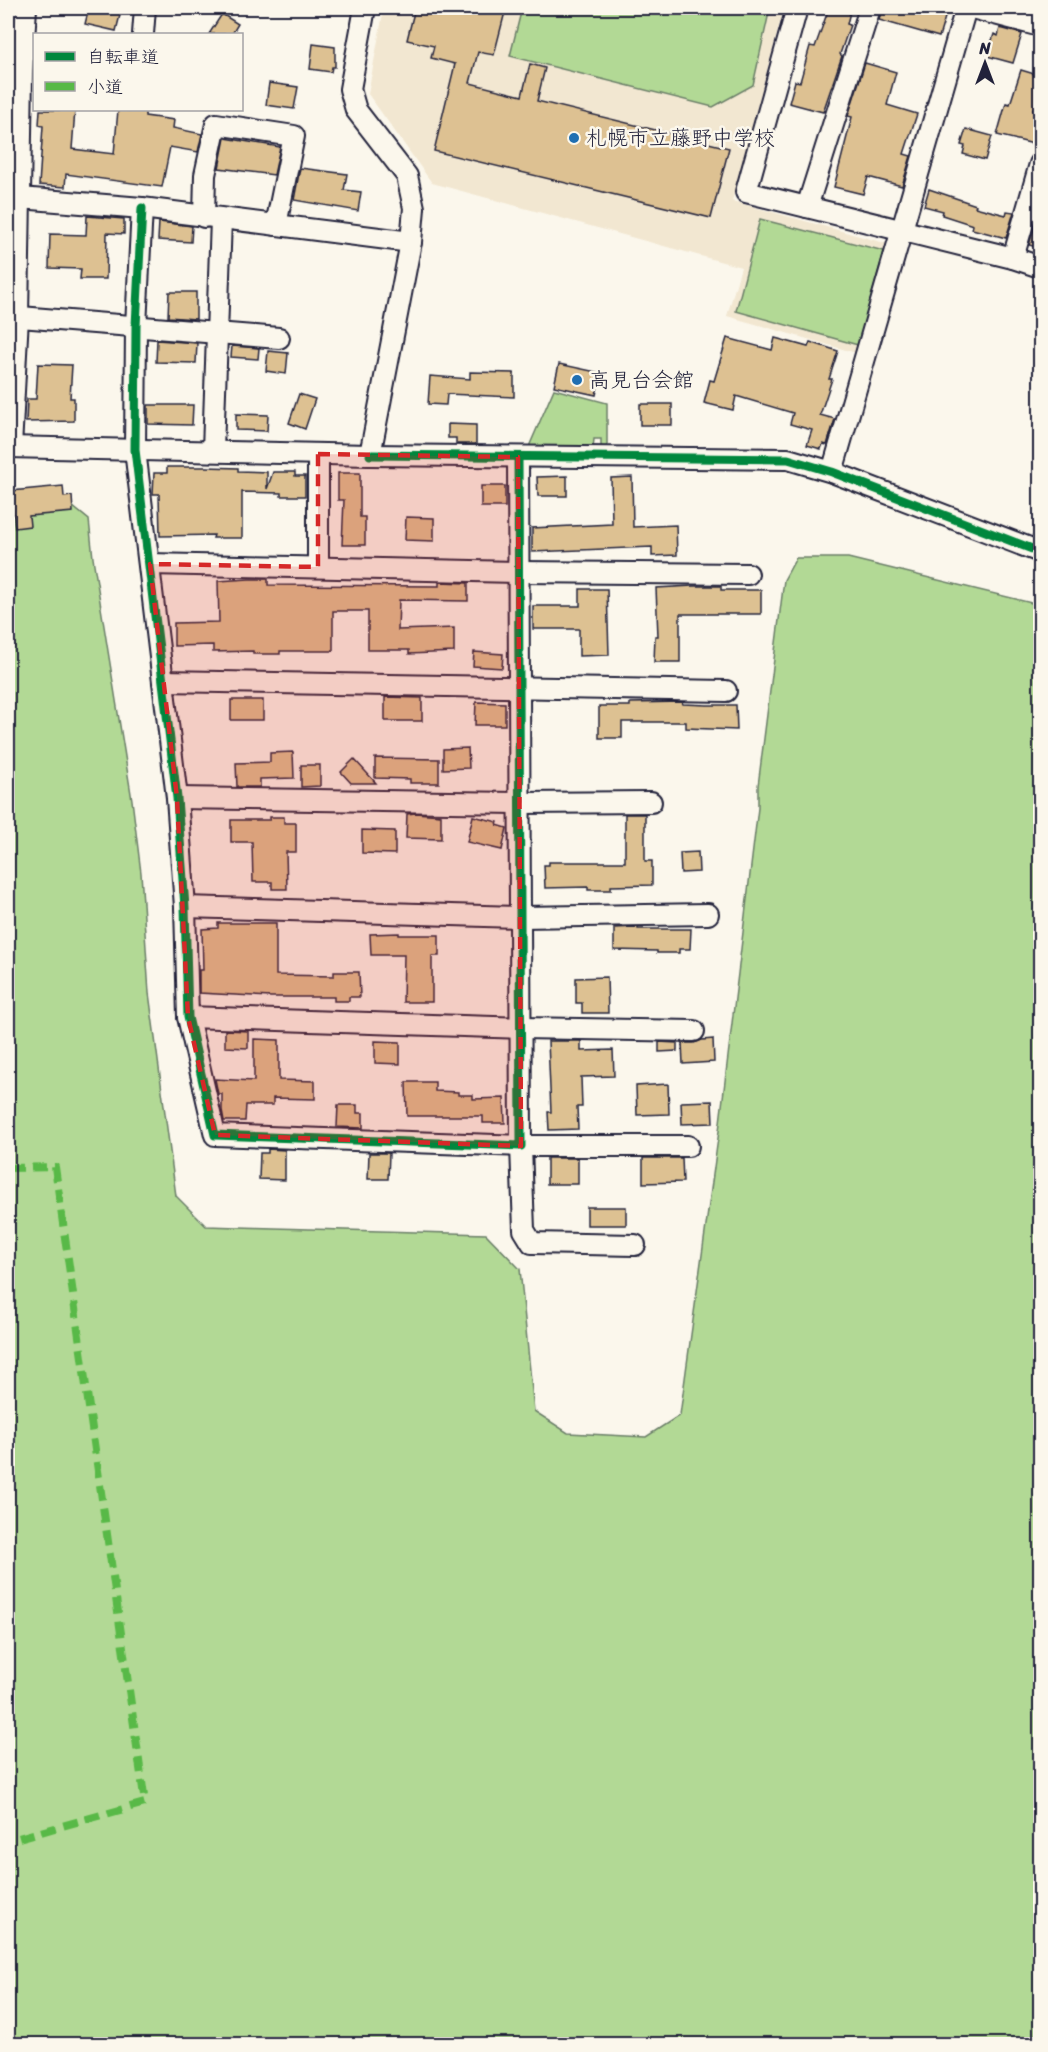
<svg xmlns="http://www.w3.org/2000/svg" width="1048" height="2052" font-family="Sriracha,'Klee One',sans-serif">
  <style>
    .built { fill: #f2e7d1 }
    .green { fill: #b2d995; stroke: #6a7e68; stroke-width: 1.5 }
    .building { fill: #ddc192; stroke: #22223b; stroke-width: 1.5 }
    .lines { fill: none; stroke-linecap: round; stroke-linejoin: round }
    .minor-casing { stroke: #22223b; stroke-width: 24 }
    .minor { stroke: #fbf7ec; stroke-width: 20 }
    .quiet { stroke: #58b947; stroke-width: 8; stroke-dasharray: 15 8; stroke-linecap: butt }
    .cycleway-casing { stroke: #fbf7ec; stroke-width: 13 }
    .cycleway { stroke: #00873e; stroke-width: 9 }
    .marked { fill: #d62828; fill-opacity: 0.2; stroke: #d62828; stroke-width: 4.5; stroke-dasharray: 12 8; stroke-linejoin: round }
    .poi-dot { fill: #1f6fb2; stroke: #fbf7ec; stroke-width: 2 }
    .labels { text-anchor: middle; stroke-width: 5; stroke-linejoin: round; paint-order: stroke }
    .poi-label { font-size: 21px; fill: #22223b; stroke: #fbf7ec; text-anchor: start }
  </style>
  <rect width="100%" height="100%" fill="#fbf7ec"/>
  <filter id="ink" filterUnits="userSpaceOnUse"><feTurbulence type="fractalNoise" baseFrequency=".0167" numOctaves="2"/><feDisplacementMap in="SourceGraphic" scale="12" xChannelSelector="R" yChannelSelector="G"/><feConvolveMatrix kernelMatrix="1 2 1 2 8 2 1 2 1" color-interpolation-filters="sRGB"/></filter>
  <g filter="url(#ink)">
    <!-- built -->
    <path class="built" d="M384 8H784L732 201 892 245 860 354 727 316 741 267 432 183 368 94Z"/>
    <!-- green -->
    <g class="green">
      <path d="M522 8H770L753 85 713 107 510 56Z"/>
      <path d="M760 219 884 251 858 345 736 311Z"/>
      <path d="M554 389 607 403V449H601V439H594L593 449H528Z"/>
      <path d="M8 493 29 494 67 502 89 520 93 558 132 800 141 873 149 993 176 1196 206 1226 486 1234 520 1269 534 1411 568 1433 646 1437 680 1415 719 1131 758 808V786L784 580 796 558H848L1040 605V2044H8Z"/>
    </g>
    <!-- building -->
    <g class="building">
      <path d="M89 8H106L121 11 116 31 85 24Z"/>
      <path d="M415 8H506L494 55 478 52 470 83 522 96 530 64 545 68 537 101 729 148 711 218 434 151 455 64 431 58 434 46 407 40Z"/>
      <path d="M829 8H851L847 24 850 25 840 54 842 56 823 112 789 103 795 81 800 82 810 46 815 47Z"/>
      <path d="M882 8H924L946 14 939 37 879 20Z"/>
      <path d="M222 14 238 24 232 34H209Z"/>
      <path d="M1000 28 1022 34 1013 63 987 56 994 34 998 36Z"/>
      <path d="M313 44 335 47V67H332L331 72 310 69Z"/>
      <path d="M865 63 896 72 887 105 917 114 904 154 911 156 902 186 868 177 863 194 834 187 852 117 848 116Z"/>
      <path d="M1021 70 1041 76V85L1033 110 1041 112 1034 144 997 135 1006 103 1010 104Z"/>
      <path d="M269 83 298 87 294 109 266 105Z"/>
      <path d="M40 110H75L72 149 114 154 118 110 145 111V116L174 120 173 128 202 134 198 152 170 147 162 187 66 174 65 187 39 185 43 126 39 125Z"/>
      <path d="M966 129 992 136 985 160 963 154 965 146 961 145Z"/>
      <path d="M225 138 280 147 274 175 219 168Z"/>
      <path d="M300 168 347 174 344 190 361 192 358 211 294 200Z"/>
      <path d="M929 189 976 205 975 207 1006 215 1007 211 1014 212 1006 238 972 229 973 225 942 215 943 211 924 206Z"/>
      <path d="M87 216 124 219V234L107 233 106 279H80L81 269 49 268 50 234 86 235Z"/>
      <path d="M1037 219 1041 220V248L1029 245Z"/>
      <path d="M159 222 192 226 191 242 158 240Z"/>
      <path d="M169 292H196V319L168 317Z"/>
      <path d="M727 338 772 350 775 338 808 347 810 342 838 351 829 379H832L820 415 835 419 827 445 823 444 821 449 807 445 812 430 790 424 793 413 736 396 733 410 704 403 710 380 714 381Z"/>
      <path d="M157 340 197 343 196 363 156 362Z"/>
      <path d="M232 346 259 348 258 359 231 357Z"/>
      <path d="M268 351 288 353 286 374 266 371Z"/>
      <path d="M38 364 72 365 70 398H74V421L26 422 27 399H36Z"/>
      <path d="M559 364 601 373 596 395 554 386Z"/>
      <path d="M470 372 514 373V397L447 394 446 405 428 404 430 376 470 379Z"/>
      <path d="M299 394 315 399 305 429 289 423Z"/>
      <rect x="640" y="404" width="32" height="21"/>
      <path d="M148 405H193L192 425 148 424Z"/>
      <path d="M236 414 268 415 267 431 236 430Z"/>
      <path d="M448 424 476 425V444H456V438H448Z"/>
      <path d="M167 467H206L238 468V471L267 472V489L273 472H295V476H305V496H281V493L242 492V538H213L214 535 160 536 159 494H153L154 473H167Z"/>
      <path d="M338 473H360V517H365V545H342L344 500H338Z"/>
      <path d="M567 476V496H538L537 477Z"/>
      <path d="M632 477 633 527 676 525 677 555 652 556V547L532 552V528L612 524 611 478Z"/>
      <path d="M63 486 64 497 72 496 73 512 29 516 30 526 15 528 11 491Z"/>
      <rect x="481" y="486" width="24" height="21"/>
      <path d="M406 517 434 518V541L405 540Z"/>
      <path d="M249 579H268V585L439 586V582L468 583V601L399 600 398 630 454 628V652L409 654V650H368V611H333V651H280V654H253V651L213 652V645L174 646V623L219 622 218 581Z"/>
      <path d="M693 586H721V590H761V614H680V662H654L655 636H658L656 588Z"/>
      <path d="M580 589H607L609 655 579 656V629H533V606H580Z"/>
      <path d="M474 652 503 654 502 668 473 666Z"/>
      <path d="M385 697 422 698V721H385Z"/>
      <rect x="231" y="700" width="32" height="20"/>
      <path d="M476 702 505 703V725H475Z"/>
      <path d="M682 702 683 704 707 705H736L737 730 686 728V722H622V738H599V706H630V703Z"/>
      <path d="M468 748 469 768 443 769V749Z"/>
      <path d="M293 752 294 778 260 779V787H237L236 763 270 762V753Z"/>
      <path d="M375 758 439 759V783H410V779L375 778Z"/>
      <path d="M354 759 376 783H351L341 772Z"/>
      <path d="M301 765H320V786L301 787Z"/>
      <path d="M415 813 441 815V839L406 838 407 814Z"/>
      <path d="M625 814H645V861H652V885L611 886V890H588V887L545 888 544 865H549V862H625Z"/>
      <path d="M473 816 498 822 497 825 507 828 502 850 467 842Z"/>
      <path d="M270 817H284V823H296V852H286L287 889H272V882H253L252 842H231V820H270Z"/>
      <path d="M362 830 395 831V854L362 853Z"/>
      <path d="M698 852 699 872 681 873 680 853Z"/>
      <path d="M218 923H276V975L334 976V972H359L360 997H349V1001H334V997H271L199 993V970H203L202 929 218 928Z"/>
      <path d="M638 927V929H691L690 949H679V953H657V951L614 950V928Z"/>
      <path d="M399 933V935H439V956H432V1002H403L404 955H371L370 934Z"/>
      <path d="M607 977 608 1013H582V1003H576V978Z"/>
      <path d="M225 1030 248 1031V1048L225 1047Z"/>
      <path d="M254 1039 279 1040V1080L315 1081V1099L273 1098V1105H246L245 1121H224L222 1110V1094H218L215 1079 254 1081Z"/>
      <path d="M713 1039 714 1062 683 1064 682 1043H694L702 1040Z"/>
      <path d="M375 1041 400 1042V1064L375 1063Z"/>
      <path d="M548 1041H581V1051L613 1050 614 1076 581 1077 582 1107H577L578 1129 549 1130 548 1112H551Z"/>
      <path d="M659 1042 677 1043V1051L659 1052Z"/>
      <path d="M406 1082H435V1091L458 1092V1095H473V1099L504 1098 505 1123H483V1116H407Z"/>
      <path d="M668 1084 669 1114 637 1115 636 1086Z"/>
      <path d="M712 1101 713 1123 682 1124 681 1102Z"/>
      <path d="M338 1105H357V1113H363V1128L337 1127Z"/>
      <path d="M268 1149 285 1150V1180L259 1179 260 1153H268Z"/>
      <path d="M369 1153H389L388 1179H368Z"/>
      <rect x="547" y="1158" width="31" height="26"/>
      <path d="M643 1158H682L683 1182 643 1183Z"/>
      <rect x="587" y="1207" width="39" height="18"/>
    </g>
    <g class="lines">
      <!-- minor casing -->
      <g class="minor-casing">
        <g id="minor">
          <path d="M797 8 746 192 1013 258 1040 267"/>
          <path d="M972 8 1040 26"/>
          <path d="M143 34 145 8"/>
          <path d="M8 197 142 208 411 242"/>
          <path d="M807 207 870 8"/>
          <path d="M142 208 136 326 135 450 177 798 185 907 188 1017 215 1135 521 1146 518 457"/>
          <path d="M204 217 205 175 216 124 294 136 276 225"/>
          <path d="M1013 258 1040 164"/>
          <path d="M8 316 279 338"/>
          <path d="M8 447 370 455 411 242 414 208 407 176 356 110 350 89 365 8"/>
          <path d="M11 447 18 317 22 73 26 8"/>
          <path d="M213 450 221 219"/>
          <path d="M370 455 788 459 832 472 1040 552"/>
          <path d="M832 472 966 8"/>
          <path d="M150 564 519 572 748 574"/>
          <path d="M318 567V454"/>
          <path d="M163 681 726 691"/>
          <path d="M177 798 520 803 651 802"/>
          <path d="M185 907 521 917 708 914"/>
          <path d="M188 1017 522 1028 694 1031"/>
          <path d="M635 1245 532 1243 524 1230 521 1146H688"/>
        </g>
      </g>
      <!-- minor -->
      <use href="#minor" class="minor"/>
      <!-- quiet -->
      <path class="quiet" d="M8 1168 55 1167 145 1803 8 1841"/>
      <!-- cycleway casing -->
      <g class="cycleway-casing">
        <g id="cycleway">
          <path d="M142 208 136 326 135 450 177 798 185 907 188 1017 215 1135 521 1146 518 457"/>
          <path d="M370 455 788 459 832 472 1040 552"/>
        </g>
      </g>
      <!-- cycleway -->
      <use href="#cycleway" class="cycleway"/>
    </g>
  </g>
  <!-- marked area -->
  <path class="marked" d="M318 454 518 457 521 1146 215 1135 188 1017 177 798 150 564 318 567Z"/>
  <!-- markers -->
  <g class="poi-dot">
    <circle cx="574" cy="138" r="6"/>
    <circle cx="577" cy="380" r="6"/>
  </g>
  <g class="labels">
    <!-- poi labels -->
    <g class="poi-label">
      <text x="586" y="145">札幌市立藤野中学校</text>
      <text x="589" y="387">高見台会館</text>
    </g>
  </g>
  <!-- margin -->
  <rect width="1048" height="2052" fill="none" stroke="#fbf7ec" stroke-width="30"/>
  <rect x="15" y="15" width="1018" height="2022" fill="none" stroke="#22223b" stroke-width="2" filter="url(#ink)"/>
  <!-- legend -->
  <rect x="33" y="33" width="210" height="78" fill="#fbf7ec" stroke="#a4a2a5" stroke-width="1.5"/>
  <rect x="45" y="52" width="30" height="9" fill="#00873e" stroke="#a4a2a5" stroke-width="1.5"/>
  <text x="87" y="63" font-size="18" fill="#22223b">自転車道</text>
  <rect x="45" y="82" width="30" height="9" fill="#58b947" stroke="#a4a2a5" stroke-width="1.5"/>
  <text x="87" y="93" font-size="18" fill="#22223b">小道</text>
  <!-- north arrow -->
  <g transform="translate(985 63)" stroke="#fbf7ec" stroke-width="4.5" paint-order="stroke">
  <path d="M0-4.5L10 22L0 15L-10 22Z" fill="#22223b"/>
  <text y="-9" font-size="16" font-weight="bold" text-anchor="middle" fill="#22223b">N</text>
  </g>
</svg>
